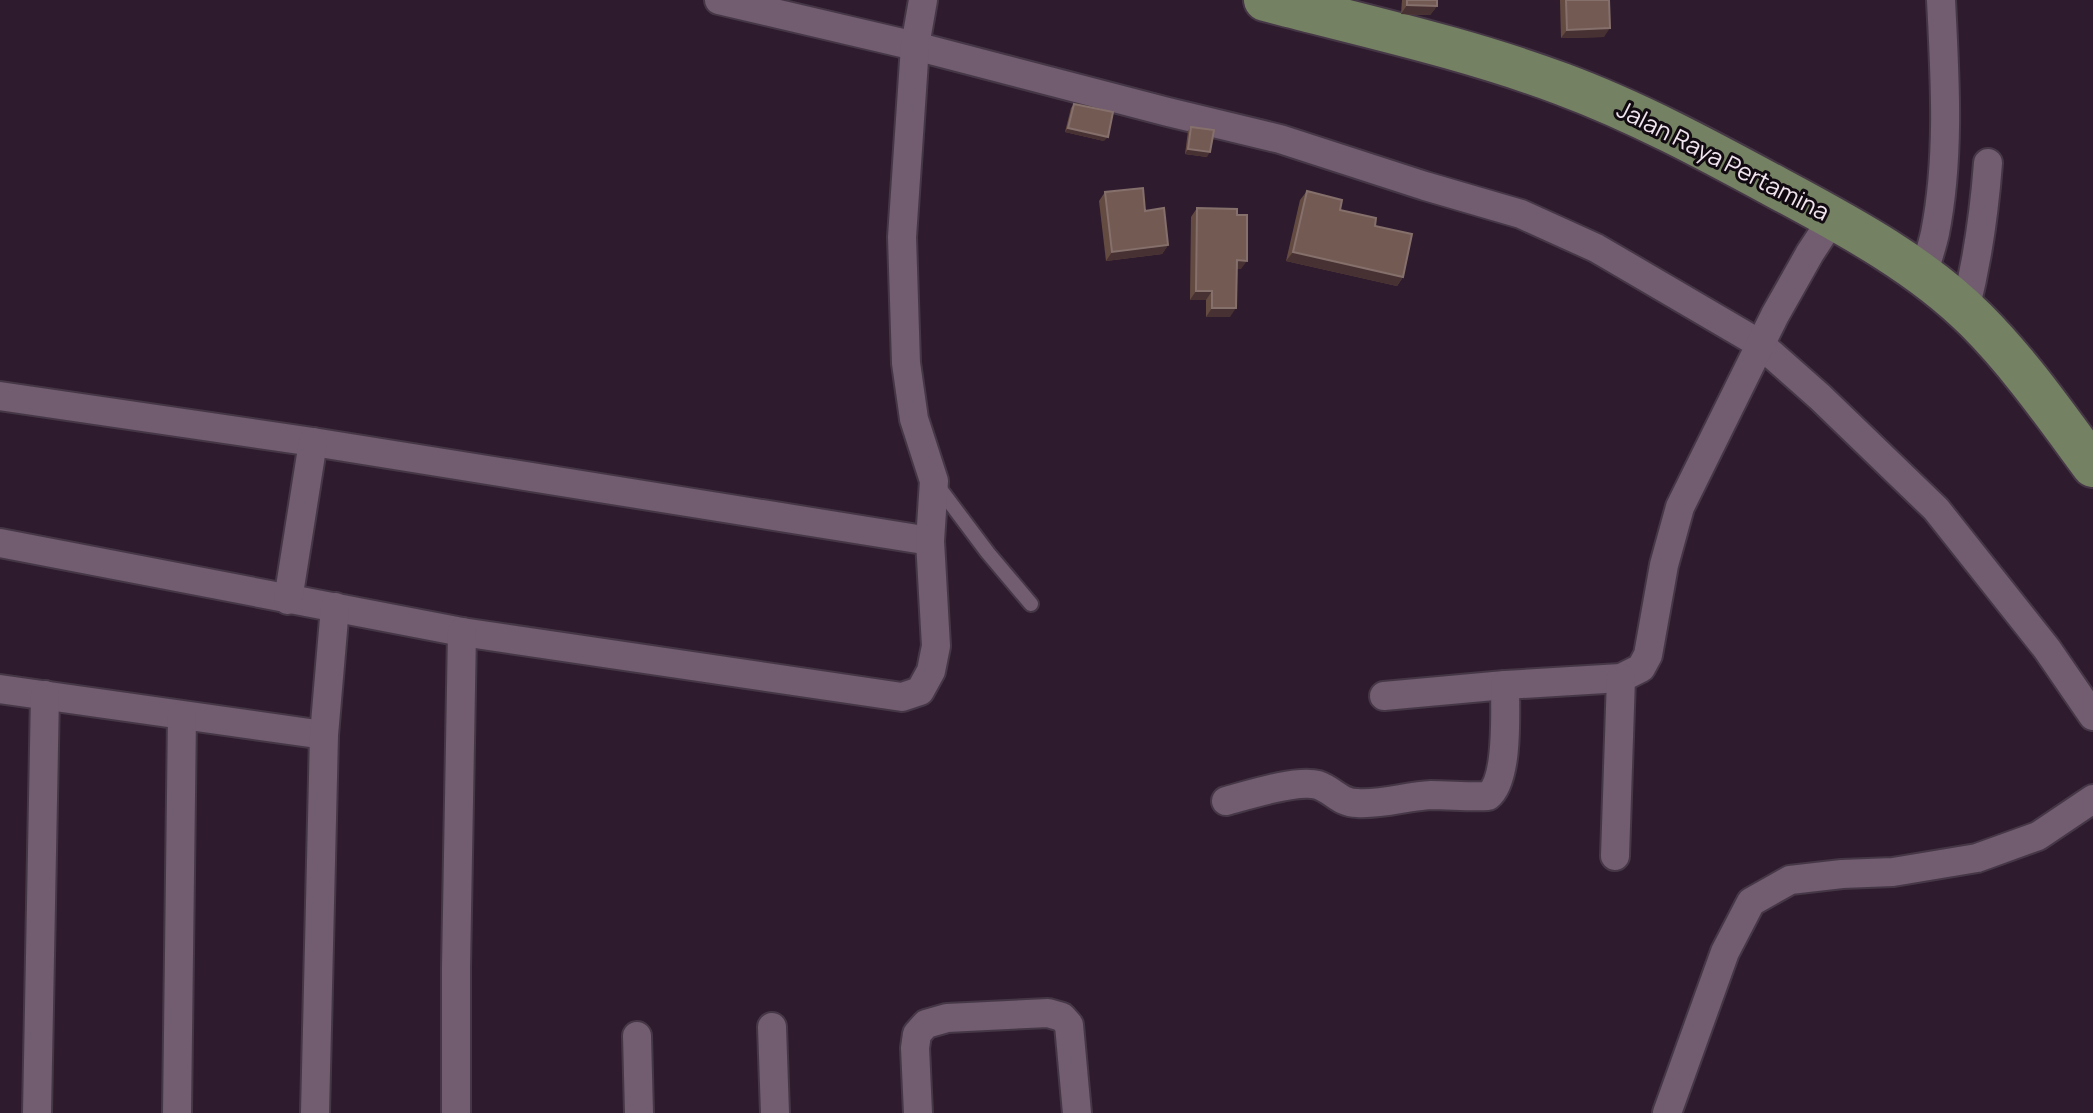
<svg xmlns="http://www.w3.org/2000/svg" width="2093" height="1113" font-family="Manrope,sans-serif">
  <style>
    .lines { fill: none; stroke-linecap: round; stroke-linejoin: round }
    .lane-casing { stroke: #463746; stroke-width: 18 }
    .street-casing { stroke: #463746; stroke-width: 32 }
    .primary-casing { stroke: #463746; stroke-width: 46 }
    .lane { stroke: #715c70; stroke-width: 14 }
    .street { stroke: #715c70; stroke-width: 28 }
    .primary { stroke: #748162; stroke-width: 42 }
    .wall { fill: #644b41 }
    .shaded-wall { fill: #483132 }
    .building { fill: #735b54; stroke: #86706c; stroke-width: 2 }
    .labels { text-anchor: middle; stroke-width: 6; stroke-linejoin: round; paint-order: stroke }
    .street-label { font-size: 24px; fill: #f0e4ef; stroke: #120a11 }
  </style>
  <rect width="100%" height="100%" fill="#2e1c2e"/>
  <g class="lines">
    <!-- lane casing -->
    <g class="lane-casing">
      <path id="lane" d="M937 485 988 553 1031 604"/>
    </g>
    <!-- street casing -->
    <g class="street-casing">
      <g id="street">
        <path d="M719 0 915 46 1168 112 1280 139 1425 186 1521 214 1596 248 1760 344 1820 397 1936 509 2047 649 2093 716"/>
        <path d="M1923 275C1927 261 1932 247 1935 233 1950 157 1945 78 1941 0"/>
        <path d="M1965 310C1978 259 1984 216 1988 163"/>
        <path d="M0 396 313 442 930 541"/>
        <path d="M0 543 462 632 902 697 920 691 931 671 936 646 930 541 934 481 914 419 906 363 902 237 915 46 923 0"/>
        <path d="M288 600 313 442"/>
        <path d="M0 689 324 735"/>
        <path d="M1384 696 1505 685"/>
        <path d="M1226 801C1248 795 1297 779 1318 785 1333 790 1340 803 1357 803 1382 805 1407 796 1431 795 1450 795 1469 797 1488 796 1509 780 1505 710 1505 685L1621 678 1641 668 1648 655 1664 565 1680 507 1775 315 1810 253 1833 218"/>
        <path d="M1615 856 1621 678"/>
        <path d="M772 1027 775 1113"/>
        <path d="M637 1036 639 1113"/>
        <path d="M37 1113 45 695"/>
        <path d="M177 1113 182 716"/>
        <path d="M315 1113 324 735 335 607"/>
        <path d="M456 1113V968L462 632"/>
        <path d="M918 1113 915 1048 917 1034 926 1024 947 1018 1048 1013 1062 1017 1069 1025 1077 1113"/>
        <path d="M1667 1113 1725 952 1751 902 1790 880 1842 874 1893 872 1977 858 2038 836 2093 799"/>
      </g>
    </g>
    <!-- primary casing -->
    <g class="primary-casing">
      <path id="primary" d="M1265 0C1364 26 1466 48 1562 84 1640 113 1713 153 1785 192 1852 228 1922 266 1976 320 2020 364 2056 416 2093 466"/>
    </g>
    <!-- lane -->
    <use href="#lane" class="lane"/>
    <!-- street -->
    <use href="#street" class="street"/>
    <!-- primary -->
    <use href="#primary" class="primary"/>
  </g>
  <!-- wall -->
  <g class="wall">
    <path d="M1402 0H1437V6L1430 15 1401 14Z"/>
    <path d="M1560 0H1609L1604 37 1561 38Z"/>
    <path d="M1074 104 1104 141 1065 132 1071 108Z"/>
    <path d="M1191 127 1207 157 1185 154 1188 131Z"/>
    <path d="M1307 191 1340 210 1375 226 1403 277 1397 286 1286 261 1300 200Z"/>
    <path d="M1105 192 1145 211 1168 245 1162 254 1106 261 1099 201Z"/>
    <path d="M1197 208 1241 269H1237L1230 317H1206V300H1190L1191 217Z"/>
  </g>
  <!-- shaded-wall -->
  <g class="shaded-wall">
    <path d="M1407 5 1437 6 1430 15 1401 14Z"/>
    <path d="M1610 28 1604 37 1561 38 1567 30Z"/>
    <path d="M1068 128 1108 137 1104 141 1065 132Z"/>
    <path d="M1188 149 1210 152 1207 157 1185 154Z"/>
    <path d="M1168 245 1162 254 1106 261 1112 252Z"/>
    <path d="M1293 252 1403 277 1397 286 1286 261Z"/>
    <path d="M1237 260 1247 261 1241 269H1231Z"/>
    <path d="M1196 291H1212L1206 300H1190Z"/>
    <path d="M1212 308H1236L1230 317H1206Z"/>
  </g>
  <!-- building -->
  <g class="building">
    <path d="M1407 0H1437V6L1407 5Z"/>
    <path d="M1566 0H1609L1610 28 1567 30Z"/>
    <path d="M1074 104 1113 112 1108 137 1068 128Z"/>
    <path d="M1191 127 1214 130 1210 152 1188 149Z"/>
    <path d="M1143 188 1145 211 1164 208 1168 245 1112 252 1105 192Z"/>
    <path d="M1307 191 1342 200 1340 210 1376 218 1375 226 1412 234 1403 277 1293 252Z"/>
    <path d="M1197 208 1237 209V215H1247V261L1237 260 1236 308H1212V291H1196Z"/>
  </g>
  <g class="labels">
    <!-- street labels -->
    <g class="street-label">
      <text transform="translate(1723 161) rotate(27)" y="8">Jalan Raya Pertamina</text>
    </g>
  </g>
</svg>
